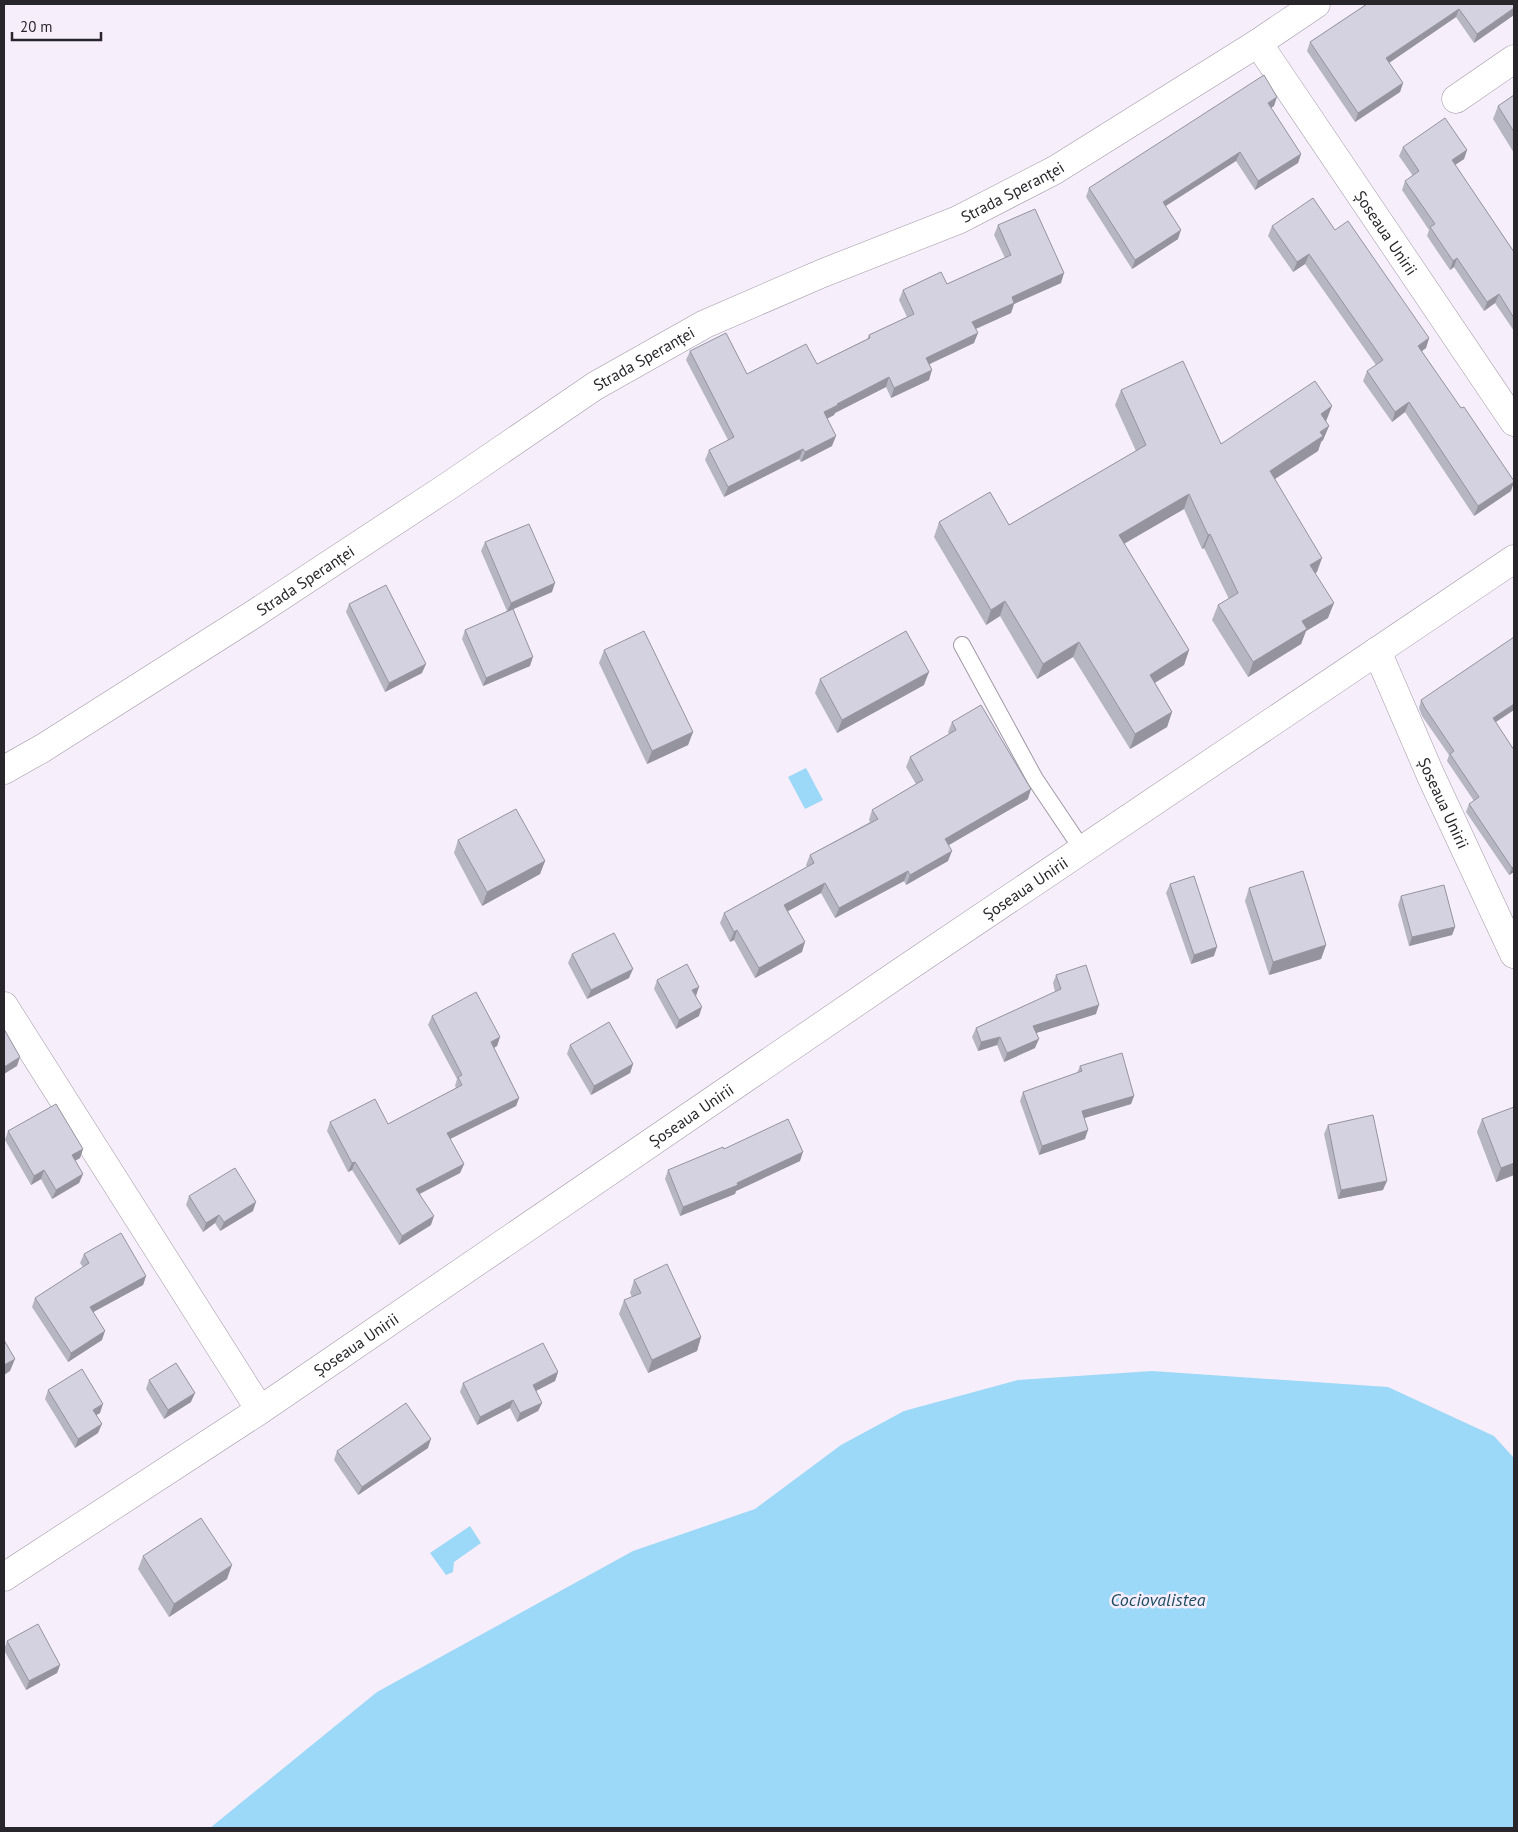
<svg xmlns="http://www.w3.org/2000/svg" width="1518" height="1832" font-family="'PT Sans',sans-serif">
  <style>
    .water { fill: #9cd8f7 }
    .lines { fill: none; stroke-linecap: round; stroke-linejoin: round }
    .lane-casing { stroke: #a098a5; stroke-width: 18 }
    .street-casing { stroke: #a098a5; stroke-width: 29 }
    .secondary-casing { stroke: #a098a5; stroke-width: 29 }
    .lane { stroke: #fff; stroke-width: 16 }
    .street { stroke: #fff; stroke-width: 28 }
    .secondary { stroke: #fff; stroke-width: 28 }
    .wall { fill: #b6b5c2 }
    .shaded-wall { fill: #94939e }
    .building { fill: #d4d2e1; stroke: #94939e }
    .labels { text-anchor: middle; stroke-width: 5; stroke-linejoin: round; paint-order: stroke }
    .street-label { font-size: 16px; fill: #29262b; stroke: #f7eefc }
    .water-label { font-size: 18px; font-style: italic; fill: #1e4e64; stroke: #f7eefc }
  </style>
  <rect width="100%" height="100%" fill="#f7eefc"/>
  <!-- water -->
  <g class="water">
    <path d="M806 768 823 800 805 809 788 777Z"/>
    <path d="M1152 1371 1388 1387 1494 1436 1514 1458V1828H210L377 1692 633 1551 755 1509 841 1445 904 1411 1018 1380Z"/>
    <path d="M470 1526 481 1543 454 1562 453 1572 446 1575 430 1553Z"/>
  </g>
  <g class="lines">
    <!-- lane casing -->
    <g class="lane-casing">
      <path id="lane" d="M962 645 1035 779 1082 849"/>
    </g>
    <!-- street casing -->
    <g class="street-casing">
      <g id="street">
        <path id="s1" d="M1258 43 1514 422"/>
        <path d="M1456 99 1514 59"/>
        <path id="s2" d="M1377 651 1431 776 1514 954"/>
        <path id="s3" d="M4 770 43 748 254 614 450 485 595 386 705 324 823 273 958 220 1055 170 1258 43 1316 4"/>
        <path d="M4 1006 260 1410"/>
      </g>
    </g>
    <!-- secondary casing -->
    <g class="secondary-casing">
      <g id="secondary">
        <path id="s4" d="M4 1577 260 1410 905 969 1514 559"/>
      </g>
    </g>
    <!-- lane -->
    <use href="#lane" class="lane"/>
    <!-- street -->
    <use href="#street" class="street"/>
    <!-- secondary -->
    <use href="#secondary" class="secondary"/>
  </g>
  <!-- wall -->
  <g class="wall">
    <path d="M1367 4H1514V15L1474 43 1456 17 1389 63 1403 83 1400 92 1355 122 1307 51 1310 42Z"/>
    <path d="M1514 95V153L1493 119 1498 106Z"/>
    <path d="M1274 106 1271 108 1301 154 1298 163 1255 190 1236 161 1166 206 1178 239 1132 269 1086 197 1089 188Z"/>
    <path d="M1403 147 1467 150 1464 159 1455 165 1514 252V331L1495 303 1484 311 1454 267 1450 270 1427 236 1429 230 1402 190 1405 181 1413 176 1399 156Z"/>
    <path d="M998 225 1061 283 1014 304 1011 313 975 329 974 343 930 364 929 380 891 398 886 387 835 413 834 415 827 419 832 446 801 462 799 459 724 497 705 460 709 450 728 440 686 360 690 351 747 374 817 364 867 339 869 335 907 317 899 300 903 290 947 284 1005 258 994 235Z"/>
    <path d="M1272 226 1335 230 1429 338 1426 348 1422 351 1511 491 1474 516 1405 412 1392 422 1363 381 1367 371 1376 365 1305 264 1293 272 1268 236Z"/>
    <path d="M1121 390 1221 444 1332 406 1326 421 1329 426 1323 440 1321 442 1318 451 1275 479 1317 572 1315 573 1328 618 1306 631 1301 644 1248 677 1212 620 1218 605 1229 599 1204 548 1202 549 1184 509 1124 544 1189 650 1184 665 1155 683 1172 712 1167 727 1130 749 1073 657 1037 679 1000 616 986 625 934 537 939 522 1009 525 1136 451 1115 405Z"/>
    <path d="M485 542 552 592 513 609 530 666 483 686 462 639 465 630 507 611 481 551Z"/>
    <path d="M349 604 422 673 385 692 346 612Z"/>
    <path d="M604 650 693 732 688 745 647 764 599 663Z"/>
    <path d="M820 679 924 685 837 733 815 693Z"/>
    <path d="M1421 700 1496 722 1514 872 1509 875 1466 812 1469 804 1474 801 1447 761 1449 755 1422 716 1419 708Z"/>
    <path d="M952 722 1028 799 949 845 948 861 906 885 904 881 835 918 821 893 788 911 802 952 755 978 734 940 730 942 720 923 724 913 807 867 806 865 810 855 870 822 869 820 872 810 916 784 906 767 910 757 949 734 948 732Z"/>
    <path d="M458 840 545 861 540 874 482 906 454 853Z"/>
    <path d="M1170 884 1214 956 1191 964 1166 893Z"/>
    <path d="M1249 888 1326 945 1321 959 1269 975 1245 901Z"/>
    <path d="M1401 896 1455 927 1452 935 1409 946 1398 905Z"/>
    <path d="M572 954 629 978 587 999 568 963Z"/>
    <path d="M1056 975 1096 1014 1036 1033 1035 1048 1004 1062 997 1045 978 1051 972 1037 976 1028 1055 992 1053 983Z"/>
    <path d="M657 980 696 995 699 1016 676 1029 654 989Z"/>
    <path d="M432 1016 500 1037 497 1046 494 1048 519 1098 516 1106 450 1139 464 1164 460 1173 420 1194 431 1225 399 1245 352 1170 348 1172 327 1131 330 1122 388 1124 456 1088 455 1086 457 1079 428 1025Z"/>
    <path d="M570 1045 633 1064 630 1073 591 1095 567 1054Z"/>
    <path d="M1080 1066 1134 1096 1131 1104 1084 1118 1085 1139 1039 1155 1020 1101 1023 1092 1077 1073Z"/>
    <path d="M1482 1119 1514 1175 1496 1182 1477 1132Z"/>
    <path d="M1328 1125 1383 1190 1338 1199 1324 1134Z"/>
    <path d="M8 1131 83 1149 80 1158 75 1161 83 1174 79 1183 52 1199 41 1179 31 1185 5 1140Z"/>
    <path d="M724 1149 800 1161 736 1191 735 1194 680 1216 665 1179 668 1170Z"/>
    <path d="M189 1196 253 1211 220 1231 215 1223 203 1232 186 1205Z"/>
    <path d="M84 1254 146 1276 143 1285 93 1312 102 1340 68 1362 32 1307 35 1298 83 1267 80 1263Z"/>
    <path d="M634 1280 701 1337 697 1351 648 1373 619 1314 624 1300 632 1297 630 1293Z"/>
    <path d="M558 1372 555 1381 536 1391 542 1403 538 1411 517 1422 510 1408 477 1425 460 1392 463 1383Z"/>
    <path d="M149 1380 191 1402 164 1419 146 1389Z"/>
    <path d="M48 1390 100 1413 96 1415 98 1433 75 1448 45 1399Z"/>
    <path d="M428 1448 358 1495 334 1460 337 1451Z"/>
    <path d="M143 1556 227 1579 169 1617 138 1569Z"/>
    <path d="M7 1641 60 1665 57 1673 26 1690 4 1650Z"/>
  </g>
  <!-- shaded-wall -->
  <g class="shaded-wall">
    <path d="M1514 8V15L1474 43 1477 34Z"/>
    <path d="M1459 9 1456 17 1383 67 1386 58Z"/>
    <path d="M1403 83 1400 92 1355 122 1358 113Z"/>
    <path d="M1277 97 1274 106 1264 112 1268 103Z"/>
    <path d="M1467 150 1464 159 1449 169 1452 160Z"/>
    <path d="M1240 152 1236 161 1159 210 1163 202Z"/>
    <path d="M1301 154 1298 163 1255 190 1258 181Z"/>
    <path d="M1181 230 1178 239 1132 269 1135 260Z"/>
    <path d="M1309 254 1305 264 1293 272 1297 262Z"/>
    <path d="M1457 258 1454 267 1450 270 1453 261Z"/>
    <path d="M1064 273 1061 283 1014 304 1011 313 969 332 972 322 1012 297Z"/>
    <path d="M1499 294 1495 303 1484 311 1487 302Z"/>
    <path d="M978 333 974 343 923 367 926 358Z"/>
    <path d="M1429 338 1426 348 1415 356 1418 346Z"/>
    <path d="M932 370 929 380 891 398 894 388Z"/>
    <path d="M889 377 886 387 835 413 834 415 820 422 824 412 837 404Z"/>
    <path d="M1409 402 1405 412 1392 422 1395 412Z"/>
    <path d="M1332 406 1326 421 1315 429 1321 414Z"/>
    <path d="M1329 426 1323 440 1321 442 1318 451 1264 486 1270 471Z"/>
    <path d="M836 436 832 446 801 462 805 452Z"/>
    <path d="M803 449 799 459 724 497 728 487Z"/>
    <path d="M1514 482 1511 491 1474 516 1478 506Z"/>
    <path d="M1189 494 1184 509 1113 550 1119 535Z"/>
    <path d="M1210 534 1204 548 1202 549 1208 535Z"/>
    <path d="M1322 558 1317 572 1305 580 1310 565Z"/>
    <path d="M555 583 552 592 507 612 511 603Z"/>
    <path d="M1005 601 1000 616 986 625 991 610Z"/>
    <path d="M1334 603 1328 618 1306 631 1301 644 1248 677 1253 662 1302 621Z"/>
    <path d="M1079 642 1073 657 1037 679 1043 664Z"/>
    <path d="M1189 650 1184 665 1144 689 1150 675Z"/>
    <path d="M533 657 530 666 483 686 486 678Z"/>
    <path d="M426 664 422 673 385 692 389 683Z"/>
    <path d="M929 672 924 685 837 733 842 720Z"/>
    <path d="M1514 704V710L1490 726 1493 718Z"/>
    <path d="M1172 712 1167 727 1130 749 1135 734Z"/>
    <path d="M693 732 688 745 647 764 652 751Z"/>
    <path d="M1031 789 1028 799 942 849 945 839Z"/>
    <path d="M952 851 948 861 906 885 910 875Z"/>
    <path d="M545 861 540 874 482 906 487 892Z"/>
    <path d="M1514 866V872L1509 875 1512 868Z"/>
    <path d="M908 871 904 881 835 918 839 908Z"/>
    <path d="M825 883 821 893 781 915 784 905Z"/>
    <path d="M1455 927 1452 935 1409 946 1412 937Z"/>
    <path d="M737 930 734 940 730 942 734 932Z"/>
    <path d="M805 942 802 952 755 978 759 968Z"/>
    <path d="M1326 945 1321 959 1269 975 1273 962Z"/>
    <path d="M1217 947 1214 956 1191 964 1194 955Z"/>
    <path d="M633 969 629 978 587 999 591 990Z"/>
    <path d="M699 987 696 996 692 990Z"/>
    <path d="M1099 1005 1096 1014 1030 1035 1033 1026Z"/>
    <path d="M702 1007 699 1016 676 1029 679 1020Z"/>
    <path d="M500 1037 497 1046 488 1051 491 1042Z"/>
    <path d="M1000 1037 997 1045 978 1051 981 1042Z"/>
    <path d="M1039 1039 1035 1048 1004 1062 1007 1053Z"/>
    <path d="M20 1057 17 1066 4 1074V1067Z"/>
    <path d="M633 1064 630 1073 591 1095 594 1086Z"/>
    <path d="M1134 1096 1131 1104 1078 1120 1082 1111Z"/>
    <path d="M519 1098 516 1106 444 1142 447 1133Z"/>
    <path d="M1088 1130 1085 1139 1039 1155 1042 1146Z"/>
    <path d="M83 1149 80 1158 69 1164 72 1155Z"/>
    <path d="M803 1152 800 1161 736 1191 735 1194 680 1216 683 1207 737 1183Z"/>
    <path d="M355 1162 352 1170 348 1172 352 1163Z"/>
    <path d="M1514 1163V1175L1496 1182 1501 1168Z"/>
    <path d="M464 1164 460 1173 413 1197 416 1189Z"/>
    <path d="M44 1170 41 1179 31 1185 34 1176Z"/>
    <path d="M83 1174 79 1183 52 1199 56 1190Z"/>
    <path d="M1387 1181 1383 1190 1338 1199 1341 1190Z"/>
    <path d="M256 1202 253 1211 220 1231 224 1222Z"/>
    <path d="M219 1215 215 1223 203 1232 206 1223Z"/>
    <path d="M434 1216 431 1225 399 1245 402 1236Z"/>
    <path d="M146 1276 143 1285 86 1316 90 1307Z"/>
    <path d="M105 1331 102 1340 68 1362 71 1353Z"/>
    <path d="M701 1337 697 1351 648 1373 652 1360Z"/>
    <path d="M15 1359 10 1371 4 1375V1365Z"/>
    <path d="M558 1372 555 1381 530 1394 533 1385Z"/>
    <path d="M195 1393 191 1402 164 1419 168 1410Z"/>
    <path d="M513 1400 510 1408 477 1425 480 1417Z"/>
    <path d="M542 1403 538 1411 517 1422 520 1413Z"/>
    <path d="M103 1404 100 1413 89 1419 93 1410Z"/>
    <path d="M102 1424 98 1433 75 1448 78 1439Z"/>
    <path d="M431 1439 428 1448 358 1495 362 1487Z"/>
    <path d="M232 1565 227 1579 169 1617 174 1604Z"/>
    <path d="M60 1665 57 1673 26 1690 29 1681Z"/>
  </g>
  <!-- building -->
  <g class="building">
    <path d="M1367 4H1514V8L1477 34 1459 9 1386 58 1403 83 1358 113 1310 42Z"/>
    <path d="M1264 75 1277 97 1268 103 1301 154 1258 181 1240 152 1163 202 1181 230 1135 260 1089 188Z"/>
    <path d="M1514 95V132L1498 106Z"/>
    <path d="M1445 118 1467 150 1452 160 1514 252V318L1499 294 1487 302 1457 258 1453 261 1430 227 1435 224 1405 181 1419 171 1403 147Z"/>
    <path d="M1313 198 1335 230 1348 221 1429 338 1418 346 1461 408 1464 407 1514 481V482L1478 506 1409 402 1395 412 1367 371 1383 360 1309 254 1297 262 1272 226Z"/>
    <path d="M1035 209 1064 273 1012 297 1014 303 972 322 978 333 926 358 932 370 894 388 889 377 837 404 838 405 824 412 836 436 805 452 803 449 728 487 709 450 734 437 690 351 726 333 747 374 806 344 817 364 870 338 869 335 914 314 903 290 941 272 947 284 1011 255 998 225Z"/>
    <path d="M1183 361 1221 444 1315 381 1332 406 1321 414 1329 426 1320 432 1323 436 1270 471 1322 558 1310 565 1334 603 1302 621 1307 629 1253 662 1218 605 1238 593 1210 534 1208 535 1189 494 1119 535 1189 650 1150 675 1172 712 1135 734 1079 642 1043 664 1005 601 991 610 939 522 990 492 1009 525 1146 445 1121 390Z"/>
    <path d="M529 524 555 583 511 603 485 542Z"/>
    <path d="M386 585 426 664 389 683 349 604Z"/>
    <path d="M513 609 533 657 486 678 465 630Z"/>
    <path d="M644 631 693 732 652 751 604 650Z"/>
    <path d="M906 631 929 672 842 720 820 679Z"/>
    <path d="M1514 637V704L1493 718 1514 750V866L1512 868 1469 804 1479 797 1450 754 1454 751 1425 708 1421 700Z"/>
    <path d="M981 705 1031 789 945 839 952 851 910 875 908 871 839 908 825 883 784 905 805 942 759 968 737 930 734 932 724 913 814 863 810 855 878 819 872 810 923 780 910 757 956 730 952 722Z"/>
    <path d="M516 809 545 861 487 892 458 840Z"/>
    <path d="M1303 871 1326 945 1273 962 1249 888Z"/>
    <path d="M1194 876 1217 947 1194 955 1170 884Z"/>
    <path d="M1444 885 1455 927 1412 937 1401 896Z"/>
    <path d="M614 933 633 969 591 990 572 954Z"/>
    <path d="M687 964 699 987 692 990 702 1007 679 1020 657 980Z"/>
    <path d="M1086 965 1099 1005 1033 1026 1039 1039 1007 1053 1000 1037 981 1042 976 1028 1061 989 1056 975Z"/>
    <path d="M476 992 500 1037 491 1042 519 1098 447 1133 464 1164 416 1189 434 1216 402 1236 355 1162 352 1163 330 1122 375 1099 388 1124 462 1085 458 1077 462 1075 432 1016Z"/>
    <path d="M609 1022 633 1064 594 1086 570 1045Z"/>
    <path d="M4 1029 20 1057 4 1067Z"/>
    <path d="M1122 1053 1134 1096 1082 1111 1088 1130 1042 1146 1023 1092 1082 1071 1080 1066Z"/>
    <path d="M56 1104 83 1149 72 1155 83 1174 56 1190 44 1170 34 1176 8 1131Z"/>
    <path d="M1514 1107V1163L1501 1168 1482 1119Z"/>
    <path d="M1373 1115 1387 1181 1341 1190 1328 1125Z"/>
    <path d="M788 1119 803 1152 737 1183 738 1185 683 1207 668 1170 723 1147 724 1149Z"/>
    <path d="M235 1168 256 1202 224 1222 219 1215 206 1223 189 1196Z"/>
    <path d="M121 1233 146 1276 90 1307 105 1331 71 1353 35 1298 89 1263 84 1254Z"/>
    <path d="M667 1264 701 1337 652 1360 624 1300 641 1293 634 1280Z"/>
    <path d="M4 1340 15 1359 4 1365Z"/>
    <path d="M543 1343 558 1372 533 1385 542 1403 520 1413 513 1400 480 1417 463 1383Z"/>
    <path d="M176 1363 195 1393 168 1410 149 1380Z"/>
    <path d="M82 1369 103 1404 93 1410 102 1424 78 1439 48 1390Z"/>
    <path d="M406 1403 431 1439 362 1487 337 1451Z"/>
    <path d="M201 1518 232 1565 174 1604 143 1556Z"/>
    <path d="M38 1624 60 1665 29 1681 7 1641Z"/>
  </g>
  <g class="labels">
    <!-- street labels -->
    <g class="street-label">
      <text dy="6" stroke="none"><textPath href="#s3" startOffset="1166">Strada Speranței</textPath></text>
      <text dy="6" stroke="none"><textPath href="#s1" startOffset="229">Șoseaua Unirii</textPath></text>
      <text dy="6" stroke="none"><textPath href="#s3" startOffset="761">Strada Speranței</textPath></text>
      <text dy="6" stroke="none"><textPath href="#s3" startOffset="356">Strada Speranței</textPath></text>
      <text dy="6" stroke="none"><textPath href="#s2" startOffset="166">Șoseaua Unirii</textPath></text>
      <text dy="6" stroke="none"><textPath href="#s4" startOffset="1232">Șoseaua Unirii</textPath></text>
      <text dy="6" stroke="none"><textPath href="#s4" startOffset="828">Șoseaua Unirii</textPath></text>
      <text dy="6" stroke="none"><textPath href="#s4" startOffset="422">Șoseaua Unirii</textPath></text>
    </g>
    <!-- water labels -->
    <g class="water-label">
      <text x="1158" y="1606">Cociovalistea</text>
    </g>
  </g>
  <!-- border -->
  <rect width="1518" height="1832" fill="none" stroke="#29262b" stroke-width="10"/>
  <!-- scale -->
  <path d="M12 32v8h89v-8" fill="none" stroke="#29262b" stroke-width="2.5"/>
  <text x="20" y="32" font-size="15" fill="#29262b" stroke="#f7eefc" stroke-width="4" paint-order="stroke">20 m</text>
</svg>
